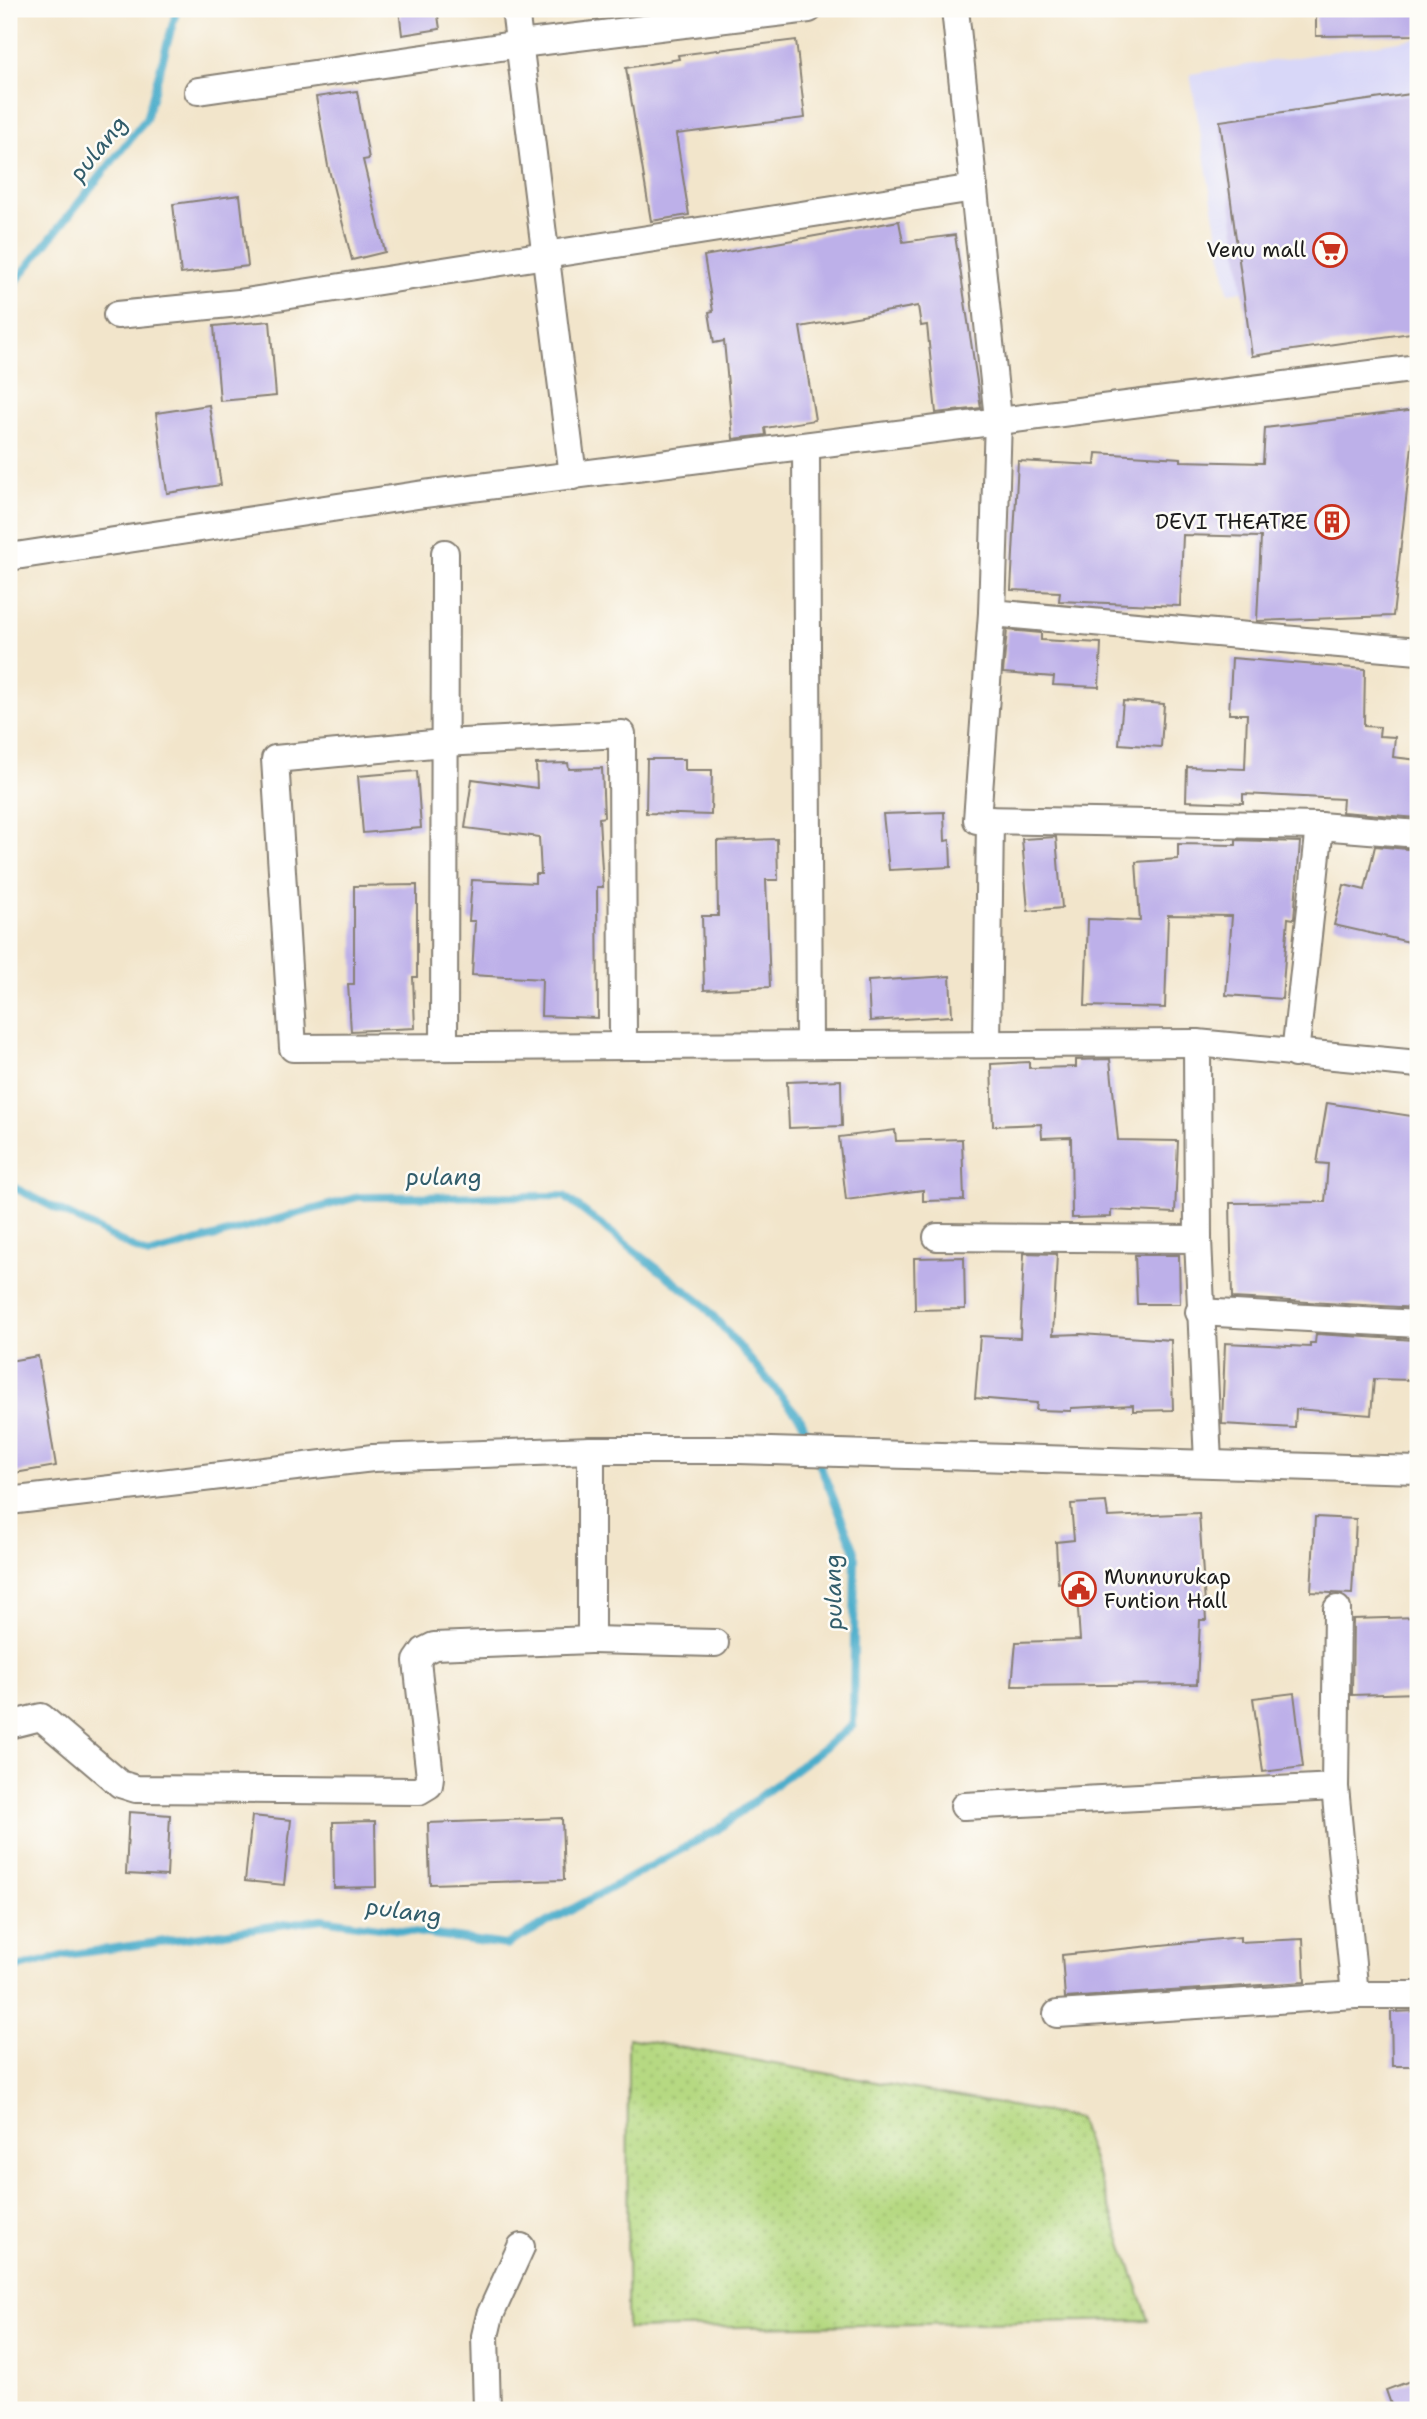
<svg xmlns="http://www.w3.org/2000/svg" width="1427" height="2419" font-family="'Shantell Sans',sans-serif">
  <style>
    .built { fill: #d8d7f8 }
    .green { fill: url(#green-dots); stroke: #697a4f; stroke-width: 2 }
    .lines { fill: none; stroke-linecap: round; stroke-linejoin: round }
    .stream { stroke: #4cadcb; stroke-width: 8 }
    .building { fill: #bdb0e9 }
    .minor-casing { stroke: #878074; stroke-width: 30 }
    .minor { stroke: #fff; stroke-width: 26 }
    .labels { text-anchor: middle; stroke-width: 5; stroke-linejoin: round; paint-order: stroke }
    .poi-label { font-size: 21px; fill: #1c1c1c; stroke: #fdfcf7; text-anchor: end }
    .water-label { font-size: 23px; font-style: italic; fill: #325d6b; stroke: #fdfcf7 }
  </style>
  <defs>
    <pattern id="green-dots" width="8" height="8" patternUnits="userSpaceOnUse" patternTransform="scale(1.75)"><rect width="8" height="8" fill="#b6d982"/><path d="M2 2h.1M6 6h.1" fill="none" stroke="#9cba70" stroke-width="1.8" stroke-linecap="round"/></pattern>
  </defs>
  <rect width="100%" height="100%" fill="#fdfcf7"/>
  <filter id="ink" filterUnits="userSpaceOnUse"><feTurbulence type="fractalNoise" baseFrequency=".0143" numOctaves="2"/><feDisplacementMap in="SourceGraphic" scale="14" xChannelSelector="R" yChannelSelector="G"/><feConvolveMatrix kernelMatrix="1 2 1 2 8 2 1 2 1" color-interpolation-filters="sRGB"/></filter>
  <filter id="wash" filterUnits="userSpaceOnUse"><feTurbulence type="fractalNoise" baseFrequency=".00686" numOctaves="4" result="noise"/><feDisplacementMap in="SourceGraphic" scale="28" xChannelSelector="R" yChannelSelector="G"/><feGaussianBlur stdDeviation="1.57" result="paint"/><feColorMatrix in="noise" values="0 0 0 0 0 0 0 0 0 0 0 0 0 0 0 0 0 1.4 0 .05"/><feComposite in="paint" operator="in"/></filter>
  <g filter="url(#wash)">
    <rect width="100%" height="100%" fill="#f2e5cb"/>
    <!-- built -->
    <path class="built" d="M1418 38V267L1228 293 1190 74Z"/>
    <!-- green -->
    <path class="green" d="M628 2038 1078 2118 1149 2320 627 2329Z"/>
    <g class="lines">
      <!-- stream -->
      <g class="stream">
        <path d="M9 290 146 119 177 9"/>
        <path d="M9 1185 148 1255 358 1197 564 1196 703 1304 801 1419 855 1551 853 1725 717 1830 506 1945 322 1919 66 1955 9 1970"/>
      </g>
    </g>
    <g id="blocks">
      <!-- building -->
      <g class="building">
        <path d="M399 9H437L440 29 402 35Z"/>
        <path d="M1316 9H1418V35L1316 36Z"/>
        <path d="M796 40 805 118 676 134 689 215 651 221 626 68 679 59 678 55Z"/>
        <path d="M357 91 369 159 363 160 385 252 352 260 328 166 316 97Z"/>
        <path d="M1418 93V332L1252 356 1220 121Z"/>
        <path d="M240 195 248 266 181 274 173 204Z"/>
        <path d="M899 221 903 242 955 235 981 408 936 413 927 325 921 326 918 306 800 327 815 420 765 428 766 435 733 439 724 341 714 343 709 312 713 311 704 256Z"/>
        <path d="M270 321 276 396 220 401 214 326Z"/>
        <path d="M209 405 221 485 167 493 156 413Z"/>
        <path d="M1416 410 1393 616 1257 621 1261 537 1183 535 1180 606 1059 601 1060 592 1011 590 1018 461 1095 465 1096 453 1181 458V461L1263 463 1265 428Z"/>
        <path d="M1007 630 1041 633V640L1101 643 1099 687 1053 685 1054 677 1003 673Z"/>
        <path d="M1232 658 1365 669 1364 726 1380 727 1379 736 1395 737 1393 757 1418 760V818L1342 812 1343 799 1243 794V803L1186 801 1187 767 1245 769 1247 714H1229Z"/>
        <path d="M1123 701 1164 704 1161 747 1119 744Z"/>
        <path d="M647 759H685V770H712L711 815 646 813Z"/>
        <path d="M568 763 569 769 602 768 604 817 599 818 603 887H597L598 1018 541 1016 542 979 472 975 475 921H469L472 880 535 883V874H541L539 837 465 828 472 779 537 788 536 764Z"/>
        <path d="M417 771 421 828 363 833 358 776Z"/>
        <path d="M944 812 945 841 950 840 951 867 889 870 883 814Z"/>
        <path d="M1056 837 1062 908 1028 911 1022 839Z"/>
        <path d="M777 839 778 880H766L770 987 704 990 702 916H718L717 841Z"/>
        <path d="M1236 840 1300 842 1294 919 1288 918 1282 999 1226 995 1232 916 1168 915 1165 1008 1085 1006 1088 919 1140 921 1136 862 1178 859V844L1236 845Z"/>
        <path d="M1375 846 1418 850V944L1334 925 1344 885 1365 890Z"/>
        <path d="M417 885V977H413L415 1028 351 1031 348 984H354V886Z"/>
        <path d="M950 976 952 1016 870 1021 868 981Z"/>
        <path d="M1110 1059 1118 1140 1178 1141 1175 1213 1111 1210V1217L1072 1218 1071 1137 1042 1138 1041 1124 993 1126 991 1064 1029 1062V1068L1076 1067V1060Z"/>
        <path d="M841 1080 842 1126 789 1128 787 1082Z"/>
        <path d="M1327 1103 1418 1117V1308L1232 1298 1230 1203 1325 1202 1328 1164 1317 1163Z"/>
        <path d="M895 1130 896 1141 962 1139 964 1200 923 1201V1190L846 1200 839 1137Z"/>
        <path d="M1024 1253 1057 1254 1053 1335 1081 1334 1171 1340 1173 1410 1133 1411V1405L1071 1408V1411L1036 1410 1037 1403 975 1398 980 1336 1020 1338Z"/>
        <path d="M1135 1255H1179L1180 1304H1137Z"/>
        <path d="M964 1257 965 1309 915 1310 914 1258Z"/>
        <path d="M1316 1334 1415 1340 1413 1380 1374 1379 1371 1415 1296 1409 1295 1428 1222 1424 1225 1343 1310 1347V1343H1315Z"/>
        <path d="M38 1356 56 1466 9 1474V1361Z"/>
        <path d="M1106 1502 1108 1517 1199 1513 1206 1620H1200L1197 1684 1012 1686 1016 1642 1080 1640 1076 1581 1058 1583 1056 1542 1074 1540 1071 1504Z"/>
        <path d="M1315 1517 1356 1519 1352 1594 1311 1592Z"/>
        <path d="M1418 1617V1693L1352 1695 1353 1619Z"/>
        <path d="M1294 1693 1303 1767 1263 1772 1253 1698Z"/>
        <path d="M129 1812 170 1815 167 1876 126 1874Z"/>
        <path d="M252 1816 291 1820 284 1885 245 1881Z"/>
        <path d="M562 1818 564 1880 430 1884 428 1823Z"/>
        <path d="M375 1821 376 1887 334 1888 333 1822Z"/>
        <path d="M1240 1937V1942L1303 1939 1305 1982 1065 1998 1062 1955Z"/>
        <path d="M1418 2011V2066H1392L1391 2012Z"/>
        <path d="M1418 2378V2410H1393L1386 2390Z"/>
      </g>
    </g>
  </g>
  <g filter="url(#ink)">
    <use href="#blocks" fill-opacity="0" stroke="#878074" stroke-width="2"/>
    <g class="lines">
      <!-- minor casing -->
      <g class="minor-casing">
        <g id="minor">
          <path d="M515 9 573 476"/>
          <path d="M955 9 998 419 992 613"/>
          <path d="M198 91 520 44 809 9"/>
          <path d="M117 315 239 303 974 188"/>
          <path d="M806 447 809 1045"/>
          <path d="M9 557 424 494 1418 368"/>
          <path d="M1418 651 992 613 977 820 1320 826 1418 834"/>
          <path d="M987 1044 990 820"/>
          <path d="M623 1046 622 734 443 743 275 759 293 1048 1197 1043"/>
          <path d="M444 1047 445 553"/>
          <path d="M1295 1054 1320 826"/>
          <path d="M937 1237 1198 1239 1208 1463"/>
          <path d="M1198 1239 1197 1043 1418 1064"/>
          <path d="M1199 1312 1418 1324"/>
          <path d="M9 1501 373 1458 591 1450H738L1418 1470"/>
          <path d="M1337 1609 1335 1787 1355 1995"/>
          <path d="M591 1640 715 1643"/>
          <path d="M9 1725 41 1717 120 1784 136 1789 419 1791 429 1785 430 1777 417 1661 424 1651 434 1646 591 1640V1450"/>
          <path d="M964 1806 1335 1787"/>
          <path d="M1057 2014 1355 1995H1418"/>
          <path d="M487 2410 485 2336 490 2315 521 2247"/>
        </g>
      </g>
      <!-- minor -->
      <use href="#minor" class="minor"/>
    </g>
  </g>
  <!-- icons -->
  <defs>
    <g id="supermarket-ring" transform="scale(1.75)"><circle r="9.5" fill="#fdfcf7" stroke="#c8321e" stroke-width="1.5"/><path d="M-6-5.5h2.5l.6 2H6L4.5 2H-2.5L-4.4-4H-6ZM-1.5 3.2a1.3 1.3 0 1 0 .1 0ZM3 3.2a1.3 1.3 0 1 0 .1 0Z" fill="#c8321e"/></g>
    <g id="building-ring" transform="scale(1.75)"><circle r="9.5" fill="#fdfcf7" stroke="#c8321e" stroke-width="1.5"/><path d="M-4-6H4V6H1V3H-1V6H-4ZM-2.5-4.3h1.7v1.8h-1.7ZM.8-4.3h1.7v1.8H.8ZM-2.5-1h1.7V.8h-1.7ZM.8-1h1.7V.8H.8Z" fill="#c8321e"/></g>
    <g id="civic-ring" transform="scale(1.75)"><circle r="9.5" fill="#fdfcf7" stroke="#c8321e" stroke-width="1.5"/><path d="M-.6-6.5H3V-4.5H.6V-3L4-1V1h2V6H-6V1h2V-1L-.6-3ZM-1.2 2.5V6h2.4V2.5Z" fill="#c8321e"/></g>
  </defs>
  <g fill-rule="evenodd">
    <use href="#supermarket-ring" x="1330" y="250"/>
    <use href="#building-ring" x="1332" y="522"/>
    <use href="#civic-ring" x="1079" y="1589"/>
  </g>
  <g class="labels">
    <!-- poi labels -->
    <g class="poi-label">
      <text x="1306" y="257">Venu mall</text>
      <text x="1308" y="529">DEVI THEATRE</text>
      <text x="1104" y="1584" text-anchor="start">Munnurukap<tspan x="1104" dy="24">Funtion Hall</tspan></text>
    </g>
    <!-- water labels -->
    <g class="water-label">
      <text transform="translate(98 148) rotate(-51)" y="8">pulang</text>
      <text x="444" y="1185">pulang</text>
      <text transform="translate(833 1592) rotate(-91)" y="8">pulang</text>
      <text transform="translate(404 1911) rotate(8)" y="8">pulang</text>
    </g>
  </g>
  <!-- margin -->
  <rect width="1427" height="2419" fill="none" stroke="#fdfcf7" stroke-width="35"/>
</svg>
